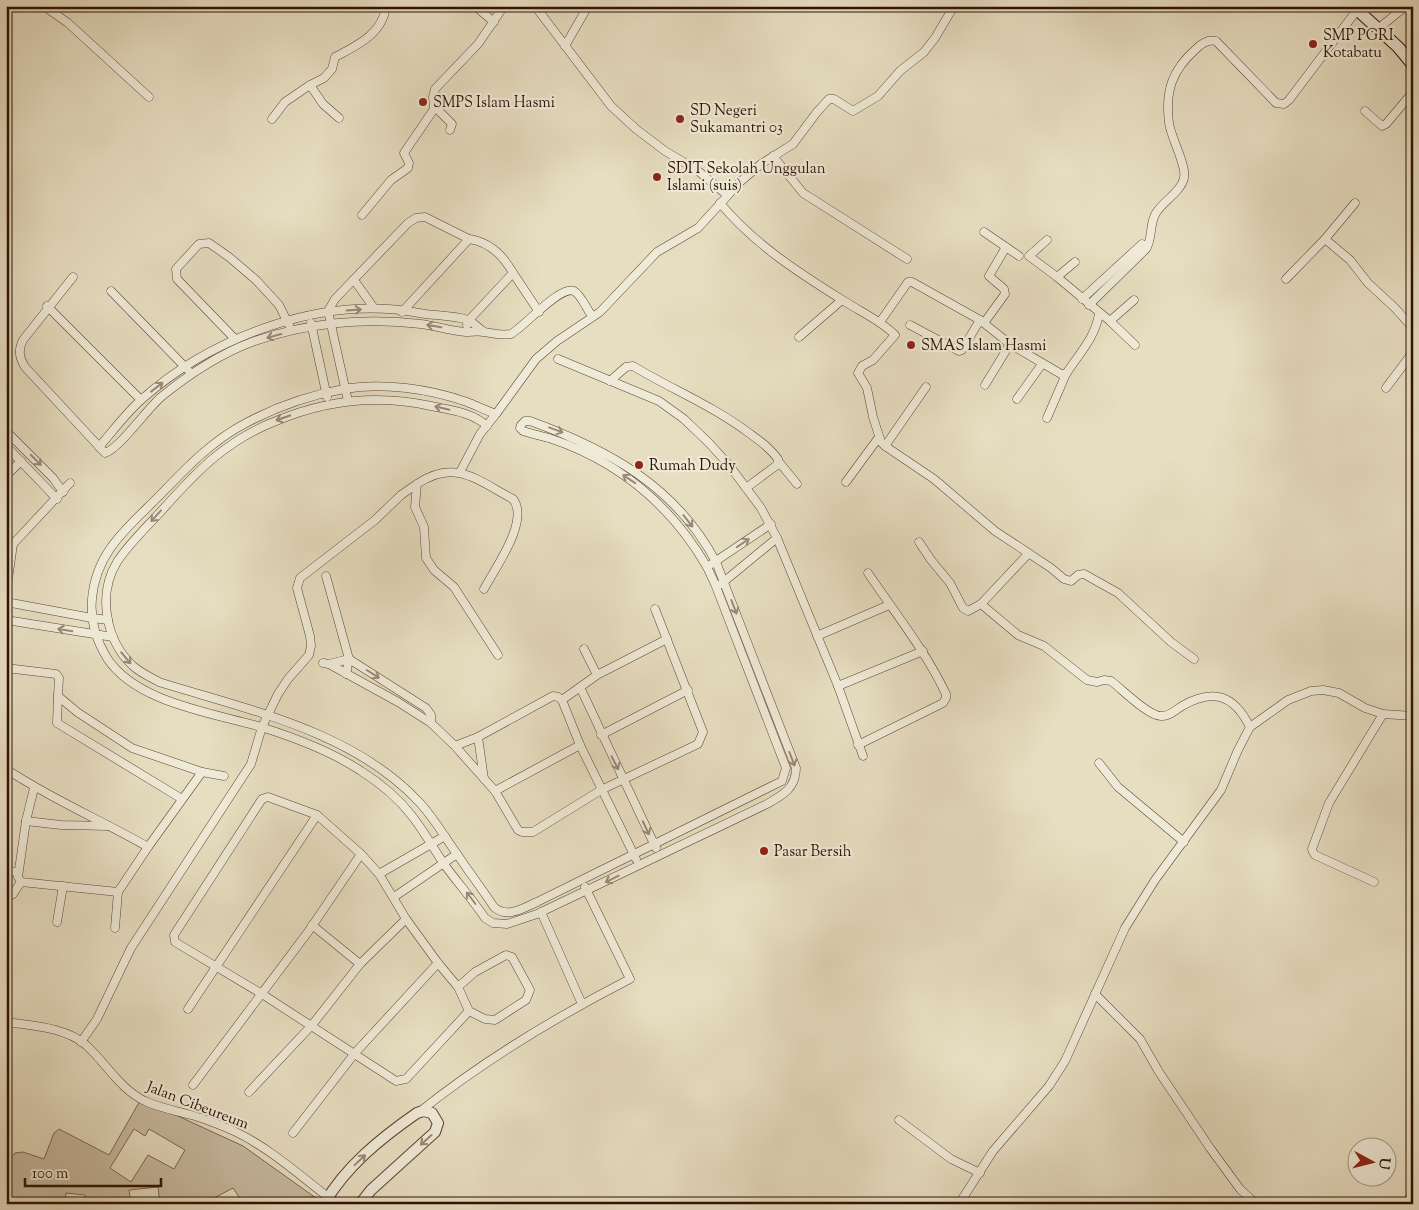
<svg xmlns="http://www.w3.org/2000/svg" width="1419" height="1210" font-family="'Sorts Mill Goudy',serif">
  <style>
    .green { fill: #c8bba1; stroke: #7c6653; fill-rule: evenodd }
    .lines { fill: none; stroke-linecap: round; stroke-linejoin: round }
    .minor-casing { stroke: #5d4434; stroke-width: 9 }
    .tertiary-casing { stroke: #5d4434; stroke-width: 12 }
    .secondary-casing { stroke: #2f1105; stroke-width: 13 }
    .minor { stroke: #efead7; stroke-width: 8 }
    .tertiary { stroke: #efead7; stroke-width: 10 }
    .secondary { stroke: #efead7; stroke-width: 11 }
    .oneway { stroke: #998878 }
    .poi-dot { fill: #8f2418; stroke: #efead7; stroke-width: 2 }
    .labels { text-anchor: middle; stroke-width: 4.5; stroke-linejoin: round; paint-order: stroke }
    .poi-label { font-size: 15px; fill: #2f1105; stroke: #efead7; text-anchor: start }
    .street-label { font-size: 15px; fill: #2f1105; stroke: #efead7 }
  </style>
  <rect width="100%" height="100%" fill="#e7dec1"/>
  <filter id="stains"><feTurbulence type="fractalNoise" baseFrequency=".004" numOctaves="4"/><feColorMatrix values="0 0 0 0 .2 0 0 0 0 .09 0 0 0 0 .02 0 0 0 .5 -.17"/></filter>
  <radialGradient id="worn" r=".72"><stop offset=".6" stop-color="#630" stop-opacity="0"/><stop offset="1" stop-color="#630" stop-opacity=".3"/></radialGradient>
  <!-- green -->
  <path class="green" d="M141 1099 243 1146 316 1198 313 1204H237L235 1200 239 1197 233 1188 216 1197 220 1204H200L196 1201 190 1204H160L158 1187 129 1190 131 1204H112V1200L88 1198 87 1204H85V1195L66 1193 65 1200 44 1199V1203L57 1204H6V1165L15 1153 23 1152 44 1159 54 1133 59 1129 109 1155ZM134 1129 145 1136 149 1129 185 1150 174 1169 148 1155 131 1182 110 1168Z"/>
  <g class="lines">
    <!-- minor casing -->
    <g class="minor-casing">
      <g id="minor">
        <path d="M44 6 68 23 149 97"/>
        <path d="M475 6 494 22"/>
        <path d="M535 6 611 106 636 129 665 151 697 170 727 195"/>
        <path d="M1379 28 1406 6"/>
        <path d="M565 46 588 6"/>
        <path d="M435 107 452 124 450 130"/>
        <path d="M1365 111 1382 126 1386 124 1413 92"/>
        <path d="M339 118 323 104 310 85 324 78 332 69 335 57C356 46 383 34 386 6"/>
        <path d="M272 119 285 102 310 85"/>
        <path d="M773 156 803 193 907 259"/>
        <path d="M720 203C754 244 799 273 844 301 861 312 880 320 895 335L873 360 862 366 858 373 867 388 873 417 881 442 885 446 934 479 995 531 1051 568 1064 579 1071 581 1078 575 1084 574 1118 593 1171 642 1194 659"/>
        <path d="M362 215 391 180 408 168 409 163 404 153 434 109 433 97 435 89 478 44 504 6"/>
        <path d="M984 232 1019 256"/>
        <path d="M1325 239 1350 260 1368 283 1395 308 1413 328"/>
        <path d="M1047 240 1029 256 1057 277 1110 321 1134 300"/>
        <path d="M513 273 539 312"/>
        <path d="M73 277 23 340C18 350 19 357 25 367L105 453C120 448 147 409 161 397 188 375 220 354 252 342 305 323 365 317 421 324 436 326 451 331 466 332 472 332 478 331 484 332 493 333 501 336 511 334 524 327 560 285 574 291 580 294 586 307 590 313"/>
        <path d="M1057 277 1075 262"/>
        <path d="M1286 279 1325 239 1355 203"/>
        <path d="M354 280 374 308"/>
        <path d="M111 291 188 370"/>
        <path d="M1082 299 1142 244"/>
        <path d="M1089 305 1146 249C1153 238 1149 224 1156 213 1163 201 1181 192 1184 178 1187 166 1171 138 1169 123 1165 91 1172 70 1196 49 1202 43 1208 39 1216 41L1276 103 1284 104 1289 100 1357 10"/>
        <path d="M47 306 141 400"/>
        <path d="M402 312 469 239C490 242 503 255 513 273L469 320 467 325"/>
        <path d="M1110 321 1135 345"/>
        <path d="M880 322 908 282H912L980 320 1010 344 1061 374H1066C1078 355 1096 337 1099 313"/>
        <path d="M311 323 327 397"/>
        <path d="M984 323 1005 294 1004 289 989 276 1006 247"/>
        <path d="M910 325 959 351 962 350 980 320"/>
        <path d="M799 337 842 300"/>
        <path d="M235 339 177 279 176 269 199 244 209 243 229 257 256 280 279 305 289 325"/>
        <path d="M558 359 659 401 684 419 709 443 729 465 761 508 777 538 838 686 863 756"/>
        <path d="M610 381 626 367 633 366C671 389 713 406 749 433 760 441 770 448 778 459L777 465 746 488"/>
        <path d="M985 385 1010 344"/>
        <path d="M1386 388 1413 352"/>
        <path d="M1017 399 1042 364"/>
        <path d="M348 401 328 311 335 299 408 223 416 218 425 217 469 239"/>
        <path d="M496 414C487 411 477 406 467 402 430 389 383 382 344 389 310 395 276 407 246 423 213 440 187 467 162 493 130 526 96 550 92 599 90 620 96 640 107 658 136 703 214 713 261 727 296 738 331 751 361 771 380 783 399 799 412 816 424 831 433 848 444 864 457 882 472 899 485 918L493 923 507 924 537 914 767 804C783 795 796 788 796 768L716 562C676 486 607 449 530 421H525L521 425 520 428 523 431C532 434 541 436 549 438 618 461 671 505 707 567"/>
        <path d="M1047 418 1066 374"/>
        <path d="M487 426C472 412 450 410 431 406 377 394 326 400 276 421 227 440 198 470 164 508 148 526 130 542 117 562 97 595 106 641 133 666 141 673 150 677 159 682 248 710 353 731 419 802 434 818 444 836 457 854 469 872 482 889 494 907 507 919 523 908 537 902L782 781 786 768 715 584 707 567 771 524"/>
        <path d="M6 431 53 478 63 492"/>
        <path d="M6 446 57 499"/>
        <path d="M885 446 926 387"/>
        <path d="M99 447C113 431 126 413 142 399 214 336 323 295 419 313 434 316 453 315 468 320 473 322 478 328 483 331"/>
        <path d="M779 462 797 484"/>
        <path d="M460 472 480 434 496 414 536 359 557 341 600 312 657 252 698 228 740 182 761 164 793 144 817 112 829 99H834L853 111 878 96 900 71 924 52 935 38 954 6"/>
        <path d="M6 476 21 461"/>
        <path d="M846 482 879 437"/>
        <path d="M919 542 931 560 950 583 963 608 968 611 981 604"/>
        <path d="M6 548 13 544 70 483"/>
        <path d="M1028 554 981 604 1018 635 1044 646 1087 680 1097 682 1104 680 1111 681C1123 690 1148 716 1161 716 1168 717 1176 710 1182 706 1214 688 1234 695 1250 727"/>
        <path d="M326 576 349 659 346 674"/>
        <path d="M721 584 777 538"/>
        <path d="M484 589C495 568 530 521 513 499 478 481 456 458 417 484L415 507 424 527 426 558 434 570 454 587 498 655"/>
        <path d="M6 593 13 544"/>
        <path d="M6 602 92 618 108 620"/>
        <path d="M6 620 113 637"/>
        <path d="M817 636 889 605"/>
        <path d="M323 663 329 664 349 659 426 708 431 715V723"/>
        <path d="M329 664 398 702 431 723 455 746 495 791 518 830 522 832H533L601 790 698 744 703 732 655 609"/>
        <path d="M6 668 56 674 59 678 58 696 77 712 132 748 202 772 224 776"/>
        <path d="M597 675 667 639"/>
        <path d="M838 686 923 651"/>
        <path d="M580 687 656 848"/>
        <path d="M58 696 57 723 182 799"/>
        <path d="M562 700 580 745 636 859"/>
        <path d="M601 735 688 690"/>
        <path d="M478 737 484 779"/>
        <path d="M858 745 943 703 946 698V694C925 650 895 613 868 573"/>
        <path d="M455 746 478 737 553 696 558 697 562 700 597 675 584 649"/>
        <path d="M1099 763 1118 787 1184 842"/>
        <path d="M6 769C51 799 101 820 148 847L202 772"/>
        <path d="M34 788 26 821 61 825 109 826"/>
        <path d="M495 791 580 745"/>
        <path d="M26 821 18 877 21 882 118 892 148 847"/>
        <path d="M6 871 18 872"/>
        <path d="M379 874 445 836"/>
        <path d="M1374 882 1315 855 1313 852 1312 849 1329 803 1383 714"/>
        <path d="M394 897 457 854"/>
        <path d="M6 898 13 894 21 882"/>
        <path d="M541 912 582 1004"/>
        <path d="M57 922 63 886"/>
        <path d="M312 925 360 964"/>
        <path d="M115 928 118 892"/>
        <path d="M458 987 475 972 506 955 512 957 530 990 526 1000 495 1020 485 1019 469 1011 458 987 438 963 406 919 379 874 361 854 317 815 268 797 262 799 174 935 175 942 262 994 396 1081 406 1079 469 1011"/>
        <path d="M1095 994 1140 1039 1159 1072 1210 1148 1240 1189 1256 1204"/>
        <path d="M188 1009 317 815"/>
        <path d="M6 1022C33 1026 65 1027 86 1045 107 1064 120 1090 147 1102 161 1108 177 1111 191 1115 206 1119 220 1125 234 1131 268 1147 298 1174 328 1197"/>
        <path d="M81 1042 97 1019 131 948 251 764 262 727 278 694 288 679 309 655 311 646 310 636 297 588 300 578 375 520 401 495 417 484"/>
        <path d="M193 1085 308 932 361 854"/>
        <path d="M249 1092 312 1025 360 964 406 919"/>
        <path d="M418 1113C484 1060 554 1018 630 979L585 887"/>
        <path d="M899 1120 951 1159 980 1173"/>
        <path d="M293 1133 355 1053 438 963"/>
        <path d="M959 1204 993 1151 1049 1086 1065 1061 1125 928 1155 880 1221 790 1238 750 1250 727 1288 700 1311 691 1323 690 1339 693 1365 708 1383 714 1413 716"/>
        <path d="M1407 1204 1413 1193"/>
      </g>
    </g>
    <!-- tertiary casing -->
    <g class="tertiary-casing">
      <path id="tertiary" d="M324 1204C346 1166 381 1138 417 1113L423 1111 432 1113 438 1123 435 1132 371 1190 360 1204"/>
    </g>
    <!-- secondary casing -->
    <g class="secondary-casing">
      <path id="secondary" d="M1353 6 1398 47 1413 65"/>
    </g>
    <!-- minor -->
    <use href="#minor" class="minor"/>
    <!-- tertiary -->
    <use href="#tertiary" class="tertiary"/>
    <!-- secondary -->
    <use href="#secondary" class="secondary"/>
  </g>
  <!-- one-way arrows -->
  <defs><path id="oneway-shaft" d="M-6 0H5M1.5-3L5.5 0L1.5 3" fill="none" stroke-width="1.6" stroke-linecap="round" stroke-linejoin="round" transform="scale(1.25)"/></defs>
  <g class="oneway">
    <use href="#oneway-shaft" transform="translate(354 310) rotate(-4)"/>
    <use href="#oneway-shaft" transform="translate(434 326) rotate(-170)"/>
    <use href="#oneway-shaft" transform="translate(274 336) rotate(165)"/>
    <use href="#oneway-shaft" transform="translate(157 387) rotate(-38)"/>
    <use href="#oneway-shaft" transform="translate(442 408) rotate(-167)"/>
    <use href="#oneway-shaft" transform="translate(283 418) rotate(161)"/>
    <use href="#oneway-shaft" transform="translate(556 430) rotate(20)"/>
    <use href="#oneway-shaft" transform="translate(36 460) rotate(45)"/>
    <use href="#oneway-shaft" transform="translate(629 479) rotate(-147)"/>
    <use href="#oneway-shaft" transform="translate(156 516) rotate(132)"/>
    <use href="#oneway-shaft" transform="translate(688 521) rotate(52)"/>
    <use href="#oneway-shaft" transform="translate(743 543) rotate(-34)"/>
    <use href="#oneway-shaft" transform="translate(734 607) rotate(69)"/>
    <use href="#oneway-shaft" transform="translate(65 630) rotate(-171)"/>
    <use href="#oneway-shaft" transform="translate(126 658) rotate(50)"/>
    <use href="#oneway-shaft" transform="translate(373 674) rotate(32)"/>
    <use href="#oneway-shaft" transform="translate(792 759) rotate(69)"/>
    <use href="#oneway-shaft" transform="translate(615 763) rotate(63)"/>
    <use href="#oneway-shaft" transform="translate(646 828) rotate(65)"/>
    <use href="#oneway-shaft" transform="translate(612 879) rotate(153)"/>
    <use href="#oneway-shaft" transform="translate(471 898) rotate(-127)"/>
    <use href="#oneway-shaft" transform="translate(426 1140) rotate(138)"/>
    <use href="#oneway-shaft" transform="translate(360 1160) rotate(-43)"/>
  </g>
  <!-- markers -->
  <g class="poi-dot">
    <circle cx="1313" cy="44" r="5"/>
    <circle cx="423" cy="102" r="5"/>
    <circle cx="680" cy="119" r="5"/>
    <circle cx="657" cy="177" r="5"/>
    <circle cx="911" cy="345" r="5"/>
    <circle cx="639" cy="465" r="5"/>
    <circle cx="764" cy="851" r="5"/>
  </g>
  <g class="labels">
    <!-- poi labels -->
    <g class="poi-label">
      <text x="1323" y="40">SMP PGRI<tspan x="1323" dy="17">Kotabatu</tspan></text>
      <text x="433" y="107">SMPS Islam Hasmi</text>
      <text x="690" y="115">SD Negeri<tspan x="690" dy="17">Sukamantri 03</tspan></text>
      <text x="667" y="173">SDIT Sekolah Unggulan<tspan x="667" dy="17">Islami (suis)</tspan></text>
      <text x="921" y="350">SMAS Islam Hasmi</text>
      <text x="649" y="470">Rumah Dudy</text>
      <text x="774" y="856">Pasar Bersih</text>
    </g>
    <!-- street labels -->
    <g class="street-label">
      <text transform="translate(198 1105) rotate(21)" y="5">Jalan Cibeureum</text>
    </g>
  </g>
  <!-- margin -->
  <rect width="1419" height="1210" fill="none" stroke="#e7dec1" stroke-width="25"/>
  <rect x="8" y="8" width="1404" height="1195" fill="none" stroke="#2f1105" stroke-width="2.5"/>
  <rect x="12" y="12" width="1394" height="1185" fill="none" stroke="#2f1105"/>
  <!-- north arrow -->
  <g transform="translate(1372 1162) rotate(97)"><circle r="24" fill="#efead7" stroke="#a29383"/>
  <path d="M0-4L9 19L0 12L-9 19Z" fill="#8f2418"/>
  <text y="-8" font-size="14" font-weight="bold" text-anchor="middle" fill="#2f1105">U</text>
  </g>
  <!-- scale -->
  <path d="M25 1178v8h136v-8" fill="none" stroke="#2f1105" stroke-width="2.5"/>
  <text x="32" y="1178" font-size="15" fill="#2f1105" stroke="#efead7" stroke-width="4" paint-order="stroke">100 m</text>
  <rect width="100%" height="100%" filter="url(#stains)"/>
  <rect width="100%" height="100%" fill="url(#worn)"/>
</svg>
